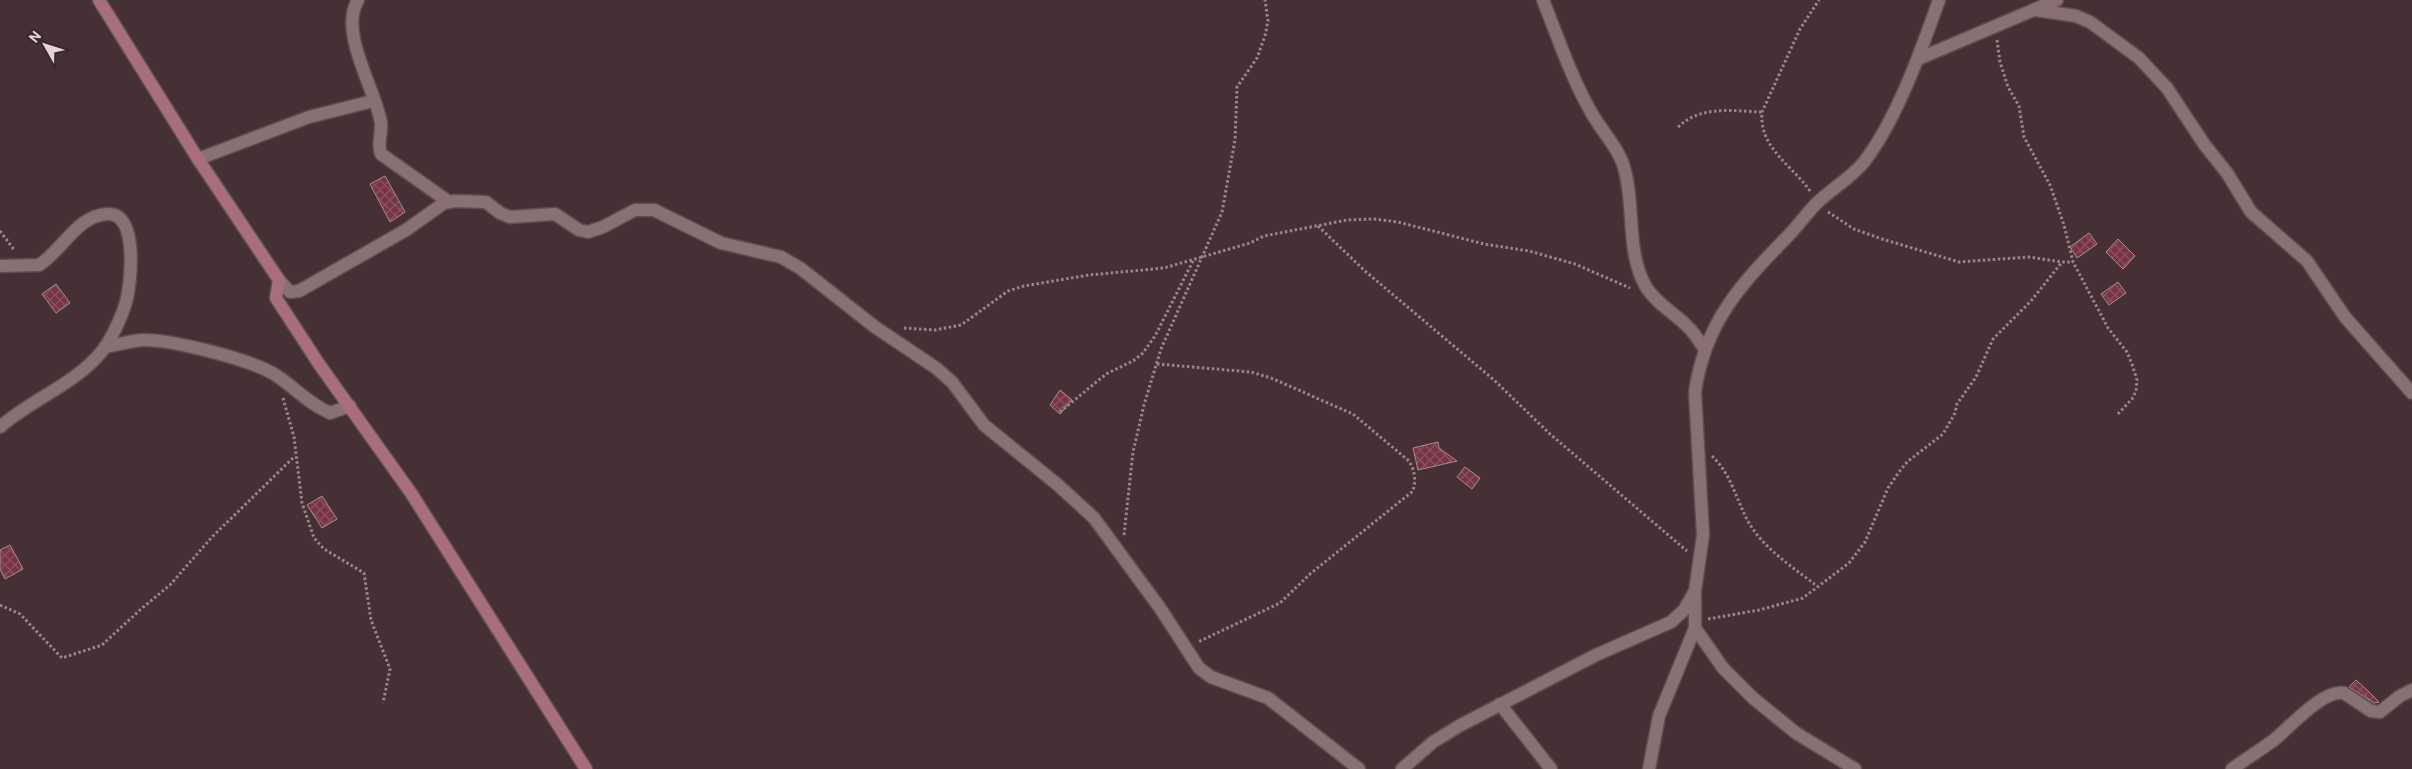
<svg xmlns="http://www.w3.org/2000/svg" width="2412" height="769" font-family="Roboto,sans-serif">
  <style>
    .building { fill: url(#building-cross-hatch); stroke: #a78e93 }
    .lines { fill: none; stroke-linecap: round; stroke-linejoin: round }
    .street-casing { stroke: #5e4d50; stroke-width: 15 }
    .secondary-casing { stroke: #5e4d50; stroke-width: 15 }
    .path { stroke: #98878b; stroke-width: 3; stroke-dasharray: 2.5 2.5; stroke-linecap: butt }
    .street { stroke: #887075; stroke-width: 12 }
    .secondary { stroke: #a86e7e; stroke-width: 12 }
  </style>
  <defs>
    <pattern id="building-cross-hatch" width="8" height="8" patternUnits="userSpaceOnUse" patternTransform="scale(1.25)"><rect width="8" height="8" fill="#773447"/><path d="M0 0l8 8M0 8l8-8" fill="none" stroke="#8a5061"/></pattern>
  </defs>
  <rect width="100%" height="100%" fill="#453035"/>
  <!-- building -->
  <g class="building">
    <path d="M385 176 405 212 390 222 370 184Z"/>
    <path d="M2089 233 2097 244 2077 258 2070 247Z"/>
    <path d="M2118 239 2135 256 2123 269 2106 252Z"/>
    <path d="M2118 282 2126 293 2109 305 2101 294Z"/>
    <path d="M56 284 70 303 56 313 42 294Z"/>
    <path d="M1060 390 1072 400 1060 414 1050 405Z"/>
    <path d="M1438 442 1439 448 1457 461 1418 470 1413 448Z"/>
    <path d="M1465 467 1480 478 1472 489 1457 477Z"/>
    <path d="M322 496 337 519 322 528 307 505Z"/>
    <path d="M10 545 23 569 5 579 0 569V550Z"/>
    <path d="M2356 680 2368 691 2379 702 2374 703 2349 687Z"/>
  </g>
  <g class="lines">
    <!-- street casing -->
    <g class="street-casing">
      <g id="street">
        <path d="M358 0C338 32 376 90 381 123 382 134 377 143 381 154L449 202"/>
        <path d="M1543 0C1558 38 1571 77 1591 112 1602 132 1620 149 1625 171 1635 209 1626 252 1646 287 1657 304 1673 312 1687 326 1694 332 1700 342 1705 350"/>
        <path d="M2036 10 2076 16 2090 22 2139 58 2167 88 2204 144 2227 173 2251 212 2307 261 2345 317 2412 393"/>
        <path d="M1918 59 2057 0"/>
        <path d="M198 159 309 117 373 101"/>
        <path d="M0 266 39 265C62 251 77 215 108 214 139 213 131 284 126 302 122 316 112 338 103 350 76 384 32 399 0 427"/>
        <path d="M279 280 290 292 299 291 406 230 444 203 455 201 486 202 500 213 510 217 555 214 579 230 588 232 603 227 635 210H654L721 243 781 257 800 268 875 327 936 368 952 382 984 425 1058 485 1094 518 1160 608 1199 668 1211 677 1268 698 1359 769"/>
        <path d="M105 347C117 345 130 341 142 340 170 339 254 360 277 376 298 390 306 402 330 413L350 406"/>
        <path d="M1695 594V628L1723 668 1753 698 1796 733 1855 769"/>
        <path d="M1500 704 1551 769"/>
        <path d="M1402 769 1433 742 1459 726 1596 655 1671 622 1684 610 1695 591 1703 535 1695 392C1705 322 1741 284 1788 236 1798 226 1806 214 1816 204 1831 189 1850 179 1864 162 1897 119 1921 51 1939 0"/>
        <path d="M1649 769 1659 716 1695 628"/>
        <path d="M2232 769C2246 759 2260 750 2274 740 2290 727 2323 689 2344 693L2371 711 2380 712 2400 696 2412 690"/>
      </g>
    </g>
    <!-- secondary casing -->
    <g class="secondary-casing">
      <path id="secondary" d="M99 0 198 159 279 280 276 298 319 364 411 493 586 769"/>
    </g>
    <!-- path -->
    <g class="path">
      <path d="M1997 40 2000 62 2008 87 2019 106 2024 137 2050 185 2064 225 2073 262 2108 328 2127 352 2132 364 2137 380 2136 391 2132 399 2117 415"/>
      <path d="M1678 127C1701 105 1733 111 1762 112"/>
      <path d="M1810 191C1791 164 1759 148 1762 112L1800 29 1819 0"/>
      <path d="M1828 212 1854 229 1882 239 1959 262 2029 257 2062 262"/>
      <path d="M1318 226 1365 271 1494 380 1550 434 1687 551"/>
      <path d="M0 231 15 251"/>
      <path d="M904 328 935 330 961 325 1008 291 1024 286 1089 275 1164 268 1250 243 1264 236 1347 220 1374 219 1398 222 1484 244 1529 251 1575 264 1630 288"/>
      <path d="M1157 364 1251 372 1271 378 1353 414 1409 461C1415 471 1416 480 1413 491L1310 574 1280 603 1198 642"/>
      <path d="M283 398 294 437 302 503 314 538 324 549 364 573 371 620 390 669 383 703"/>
      <path d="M1060 412 1106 374 1133 361 1143 353 1155 336 1193 261"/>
      <path d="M1712 456C1732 475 1736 500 1749 523 1764 549 1794 568 1817 586"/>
      <path d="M1124 535 1133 452 1144 405 1161 349 1222 212 1235 140 1237 87 1257 58 1265 36 1268 21 1265 0"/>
      <path d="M0 605 20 614 62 658 102 645 141 609 170 585 212 537 295 456"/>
      <path d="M1708 619 1759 610 1803 598 1849 563 1865 542 1888 488 1899 472 1907 462 1943 434 1955 413 1957 404 1976 377 1993 339 2031 301 2062 262H2073"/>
    </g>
    <!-- street -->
    <use href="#street" class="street"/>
    <!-- secondary -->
    <use href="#secondary" class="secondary"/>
  </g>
  <!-- north arrow -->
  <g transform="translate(45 45) rotate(309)" stroke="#3a262b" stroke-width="4" paint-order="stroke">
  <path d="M0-4L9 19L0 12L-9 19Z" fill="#e2d4d7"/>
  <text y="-8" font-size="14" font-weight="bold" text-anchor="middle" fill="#e2d4d7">N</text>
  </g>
</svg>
